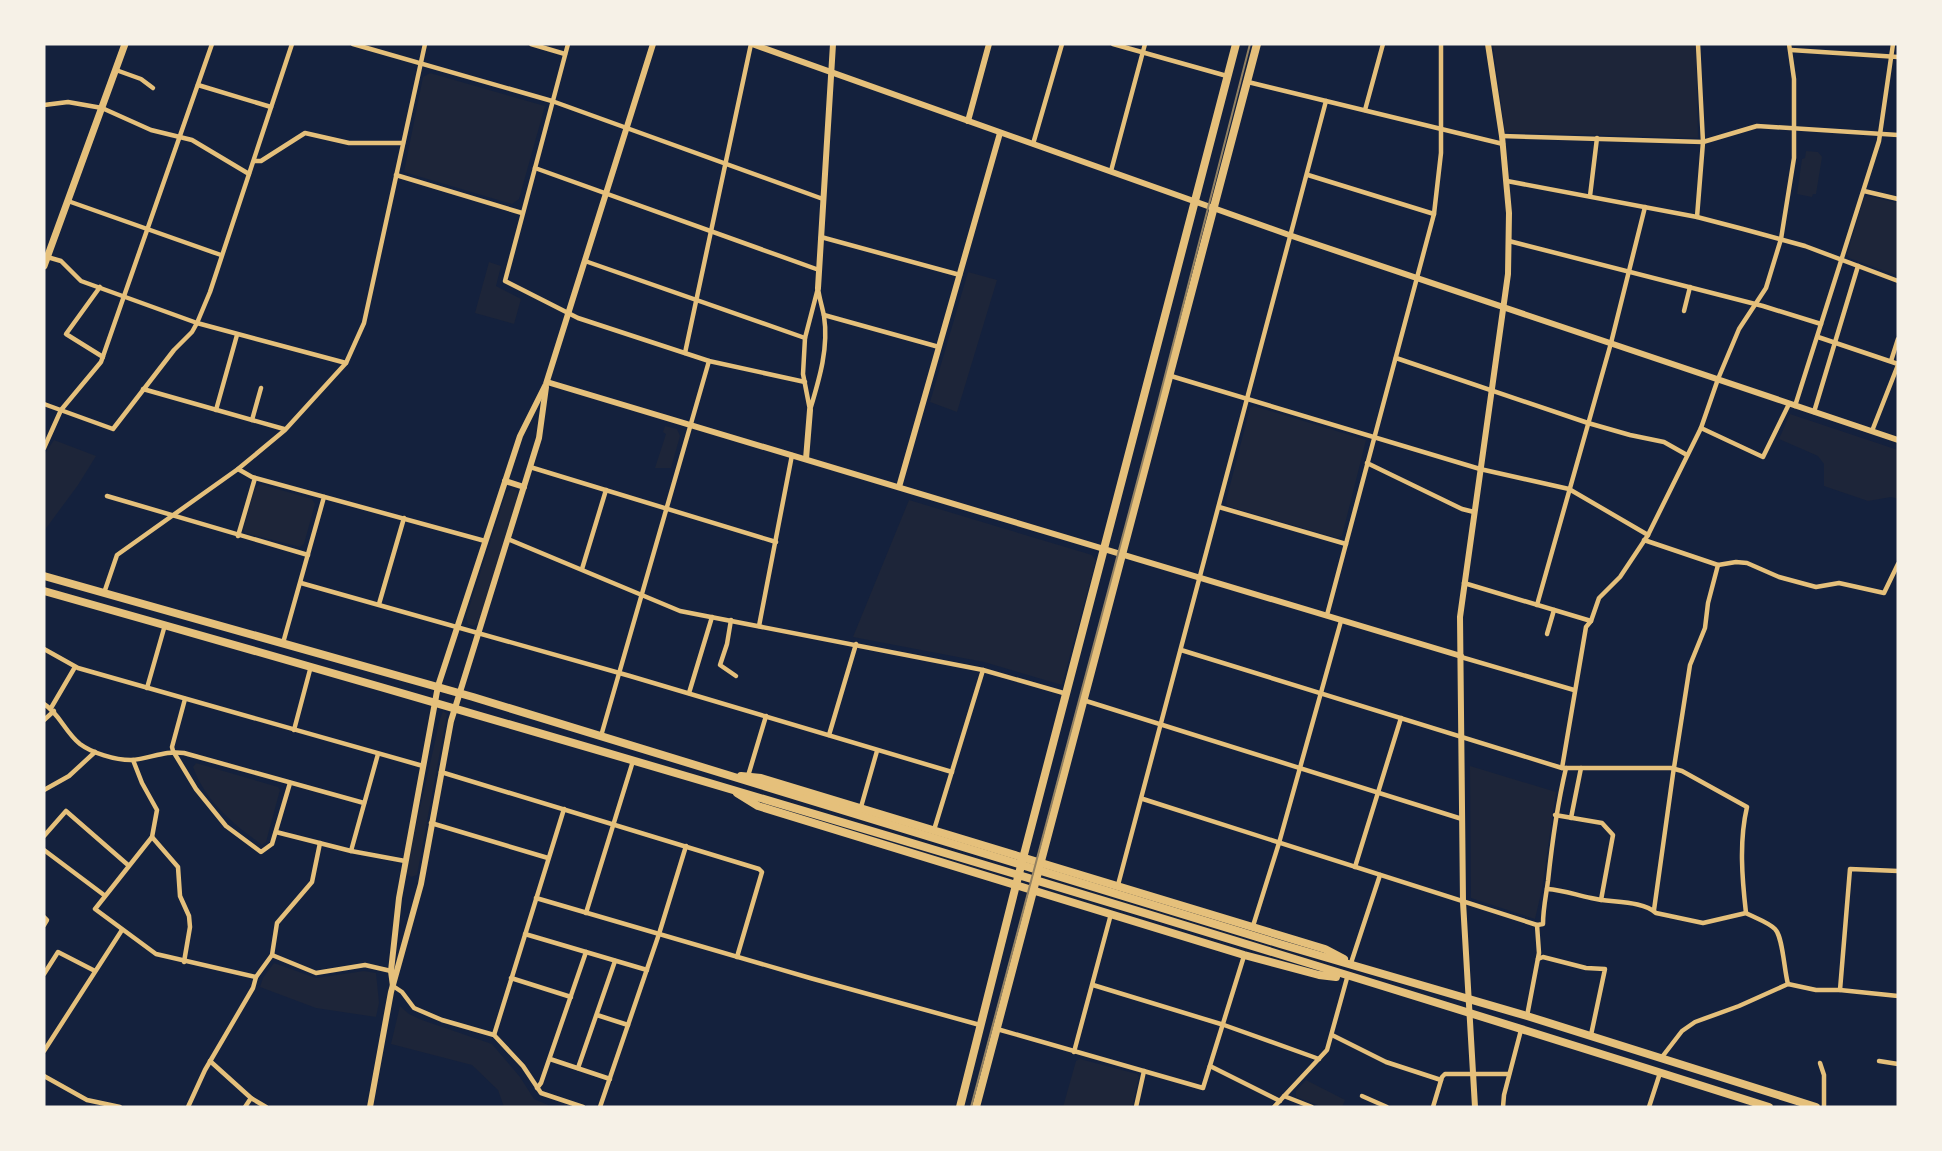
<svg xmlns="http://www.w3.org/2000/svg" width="1942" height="1151" font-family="'IBM Plex Sans',sans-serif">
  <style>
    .green { fill: #1d2539 }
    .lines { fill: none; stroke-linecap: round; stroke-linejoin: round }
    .minor { stroke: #e5c07b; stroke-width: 4.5 }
    .tertiary { stroke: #e5c07b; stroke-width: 6 }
    .secondary { stroke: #e5c07b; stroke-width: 7 }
    .primary { stroke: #e5c07b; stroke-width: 8 }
    .tram { stroke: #918062; stroke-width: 2 }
  </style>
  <rect width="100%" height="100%" fill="#14213d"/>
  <!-- green -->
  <g class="green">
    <path d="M1493 44H1696L1698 138 1505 132Z"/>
    <path d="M430 73 545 106 519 199 512 204 404 172 423 77Z"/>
    <path d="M1806 151 1818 152 1822 157 1816 194H1813L1812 197 1797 194 1802 159 1805 158Z"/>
    <path d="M1868 196 1898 203V276L1849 258 1847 254 1864 198Z"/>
    <path d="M489 262 501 266 496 286 521 299 514 324 475 313Z"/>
    <path d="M968 272 997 280 957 412 930 402Z"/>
    <path d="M1254 406 1366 440 1342 536 1337 538 1227 506 1226 501 1250 408Z"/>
    <path d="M1790 414 1898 450V499L1891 497 1868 501 1824 486V464L1818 456 1779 439Z"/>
    <path d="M665 426 677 429 680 436 671 468H655L666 434 663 432Z"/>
    <path d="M54 440 96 456 78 485 44 531V455Z"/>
    <path d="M260 484 312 499 315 504 304 544 300 547 245 533 243 529 255 488Z"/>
    <path d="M512 488 517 491V501L479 623 473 626 468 624 466 617 506 493Z"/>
    <path d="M909 500 1092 555 1096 560 1062 685 984 662 853 637Z"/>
    <path d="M443 711 447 714 417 875 411 877 406 872C416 822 429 772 439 722Z"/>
    <path d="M196 763 278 787 280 790 266 842 262 845C233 824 205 801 193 767Z"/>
    <path d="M1470 766 1556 792 1542 889 1535 919 1471 898Z"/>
    <path d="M274 963 316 978 364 971 376 973 379 1003 376 1017 316 1008 260 987 263 978Z"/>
    <path d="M400 1006 409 1014 422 1020 492 1044 520 1077 534 1099 553 1107H504L498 1090 472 1065 391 1044Z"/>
    <path d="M1080 1059 1137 1074 1139 1077 1132 1107H1063L1076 1061Z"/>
    <path d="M1306 1080 1345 1100 1342 1107H1323L1296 1097V1091Z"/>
  </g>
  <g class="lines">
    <!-- minor -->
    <g class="minor">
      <path d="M353 44 552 101 823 199"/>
      <path d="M531 44 565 54"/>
      <path d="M568 44 505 281 578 318 709 361 805 382"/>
      <path d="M1113 44 1227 76"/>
      <path d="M1791 50 1898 57"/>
      <path d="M116 70 141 79 153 88"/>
      <path d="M1248 82 1503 144"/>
      <path d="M198 85 271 107"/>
      <path d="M44 105 68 102 102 108 151 130 192 140 249 174"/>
      <path d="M1365 110 1383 44"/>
      <path d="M1502 136 1703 142 1757 126 1898 135"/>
      <path d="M1033 144 1062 44"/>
      <path d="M254 161H261L305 133 349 143H403"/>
      <path d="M535 168 819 270"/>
      <path d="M1111 171 1145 44"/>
      <path d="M396 175 522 213"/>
      <path d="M1308 175 1434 214"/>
      <path d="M1507 181 1697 217 1743 229 1805 246 1898 281"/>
      <path d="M1864 191 1898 199"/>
      <path d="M1590 196 1597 138"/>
      <path d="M68 201 221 255"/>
      <path d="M1697 217 1703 142 1698 44"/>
      <path d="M821 237 960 275"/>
      <path d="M1509 241 1763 306 1821 324"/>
      <path d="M44 256 61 261 81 281 197 323 346 363"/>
      <path d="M585 261 805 338"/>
      <path d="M100 287 66 334 103 357"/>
      <path d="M818 288C819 297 822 306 824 316 829 348 819 380 810 410L803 374 805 338Z"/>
      <path d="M1684 311 1690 287"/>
      <path d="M824 315 939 347"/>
      <path d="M1818 337 1898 364"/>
      <path d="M685 353 751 44"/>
      <path d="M1396 358 1588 423 1630 435 1664 442 1687 455"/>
      <path d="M1891 361 1898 339"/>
      <path d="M1171 376 1480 469 1569 489 1648 535"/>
      <path d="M143 389 284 429"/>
      <path d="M44 404 113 429 174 350 192 332 197 323 210 292 292 44"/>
      <path d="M1795 406 1879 141 1893 44"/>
      <path d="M216 410 237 335"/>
      <path d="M1814 412 1858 266"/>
      <path d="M252 420 261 388"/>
      <path d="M1701 428 1763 457 1789 404"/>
      <path d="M1872 431 1898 365"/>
      <path d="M44 448 61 410 101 362 212 44"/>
      <path d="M1367 463 1462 509 1474 512"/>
      <path d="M530 467 776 542"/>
      <path d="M238 469 252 477 485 541"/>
      <path d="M107 496 308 555"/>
      <path d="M1219 507 1346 544"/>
      <path d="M238 536 255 478"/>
      <path d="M508 539 680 611 983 670 1067 694"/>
      <path d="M1644 540 1718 565 1736 562 1747 563 1779 577 1816 587 1839 583 1884 593 1898 564"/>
      <path d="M582 569 606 490"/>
      <path d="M301 583 630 676 952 772"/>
      <path d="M1464 583 1591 621"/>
      <path d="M104 593 117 555 238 469 285 430 346 363 364 323 425 44"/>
      <path d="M379 604 404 518"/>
      <path d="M1537 605 1611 343 1645 207"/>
      <path d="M1327 615 1434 214 1441 153V44"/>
      <path d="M731 620 727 644 720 665 736 676"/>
      <path d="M759 626 792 455"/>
      <path d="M1547 634 1554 610"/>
      <path d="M283 643 324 497"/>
      <path d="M44 649 78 668 423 766"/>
      <path d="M1181 650 1562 768H1671L1682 771 1747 807C1739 841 1742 878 1746 913"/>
      <path d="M1461 657 1574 690"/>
      <path d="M147 688 165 625"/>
      <path d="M689 693 712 617"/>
      <path d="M185 699 172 747 173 751 196 789 226 826 261 852 272 844 290 783"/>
      <path d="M1083 700 1462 819"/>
      <path d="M44 704C59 713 65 732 80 744 92 753 115 760 131 760 150 759 164 750 184 753L364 803"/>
      <path d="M51 708 75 667"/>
      <path d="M44 720 54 711"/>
      <path d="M294 730 311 666"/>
      <path d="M829 735 856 644"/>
      <path d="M601 736 709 361"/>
      <path d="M133 760 142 783 157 810 152 837 95 909 156 954 256 977"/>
      <path d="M1562 768 1586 627 1591 621 1599 598 1620 577 1648 535 1701 428 1718 379 1739 329 1766 288 1781 239 1794 158V79L1789 44"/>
      <path d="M441 772 759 869 762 872 737 957"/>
      <path d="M748 776 766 716"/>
      <path d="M44 790 69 776 95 752"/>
      <path d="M1143 799 1537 925 1543 924C1543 909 1546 896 1548 881 1552 843 1557 806 1566 768"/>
      <path d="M861 807 877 751"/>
      <path d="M1555 815 1602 823 1613 835 1601 900"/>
      <path d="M1571 818 1581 768"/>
      <path d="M431 823 548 858"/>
      <path d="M934 830 983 670"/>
      <path d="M276 832 351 851 405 861"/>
      <path d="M44 836 66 811 128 865"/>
      <path d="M152 837 178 867 180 896 189 916 190 927 184 962"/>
      <path d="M44 850 104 895"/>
      <path d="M351 851 378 754"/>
      <path d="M1355 867 1401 718"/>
      <path d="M1118 885 1326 101"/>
      <path d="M1547 889C1563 890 1576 895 1591 898 1610 903 1642 900 1656 913L1703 923 1746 913C1755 918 1768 922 1775 929 1783 937 1784 970 1788 984"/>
      <path d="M536 898 810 978 980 1025"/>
      <path d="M1654 910 1673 774 1690 665 1705 628 1708 603 1718 565"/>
      <path d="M586 913 633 761"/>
      <path d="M44 917 47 920 44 925"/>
      <path d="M1253 926 1279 843 1341 621"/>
      <path d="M525 934 647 970"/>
      <path d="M272 955 316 973 365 965 391 971"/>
      <path d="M1538 959 1543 957 1586 968 1605 969 1591 1035"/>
      <path d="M1351 963 1380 875"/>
      <path d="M44 974 58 952 95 971"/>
      <path d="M511 978 571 997"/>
      <path d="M1093 985 1224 1025 1319 1059"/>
      <path d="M393 986 402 992 414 1008 442 1020 494 1035 523 1066 541 1093 583 1107"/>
      <path d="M1840 990 1850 869 1898 871"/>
      <path d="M597 1015 628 1025"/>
      <path d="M1527 1016 1539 953 1537 925"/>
      <path d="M997 1029 1203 1088 1244 956"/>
      <path d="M494 1035 564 809"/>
      <path d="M1332 1035 1386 1062 1441 1080"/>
      <path d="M44 1051 122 930"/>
      <path d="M1074 1052 1111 914"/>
      <path d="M1662 1057 1682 1031 1695 1022 1739 1006 1788 984 1816 990H1840L1898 996"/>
      <path d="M550 1059 610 1079"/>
      <path d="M210 1061 251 1098 266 1107"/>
      <path d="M1879 1061 1898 1064"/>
      <path d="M1820 1063 1824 1075V1107"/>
      <path d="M1210 1066 1280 1101"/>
      <path d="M578 1068 615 961"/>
      <path d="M44 1076 87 1100 120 1107"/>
      <path d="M537 1088 541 1083 586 952"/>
      <path d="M1284 1096 1312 1107"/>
      <path d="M1362 1096 1387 1107"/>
      <path d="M188 1107 205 1070 253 988 256 977 272 955 277 923 312 882 320 843"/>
      <path d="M245 1107 251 1098"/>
      <path d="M600 1107 659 934 686 846"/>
      <path d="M1136 1107 1144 1071"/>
      <path d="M1274 1107 1327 1050 1347 978"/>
      <path d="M1433 1107 1442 1077 1445 1074H1509"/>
      <path d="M1503 1107 1504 1095 1521 1030"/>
      <path d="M1649 1107 1660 1073"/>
    </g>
    <!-- tertiary -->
    <g class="tertiary">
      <path d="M752 44 1292 236 1898 440"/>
      <path d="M968 121 989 44"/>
      <path d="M818 288 833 44"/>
      <path d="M547 382 1461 656"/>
      <path d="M806 459 810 410"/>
      <path d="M505 481 524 487"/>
      <path d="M899 487 1000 133"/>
      <path d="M393 986 391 971 399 898 438 686 520 436 546 384 653 44"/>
      <path d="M370 1107 391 992 421 884 451 721 539 438 546 387"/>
      <path d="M1475 1107 1463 902 1460 617 1508 274 1509 213 1502 136 1488 44"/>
    </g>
    <!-- secondary -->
    <path class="secondary" d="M44 266 125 44"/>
    <!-- primary -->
    <g class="primary">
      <path d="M44 576 473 697 1280 944 1527 1016 1816 1107"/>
      <path d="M44 591C621 754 1196 925 1769 1107"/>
      <path d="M741 776 761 778 1325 949 1344 959"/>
      <path d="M737 793 758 806 1244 955 1319 975 1336 977"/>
      <path d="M960 1107 1016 885 1236 44"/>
      <path d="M976 1107 1257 44"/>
    </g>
    <!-- tram -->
    <path class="tram" d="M971 1107 1157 407 1250 44"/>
  </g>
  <!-- border -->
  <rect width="1942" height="1151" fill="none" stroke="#f6f1e7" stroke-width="91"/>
</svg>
